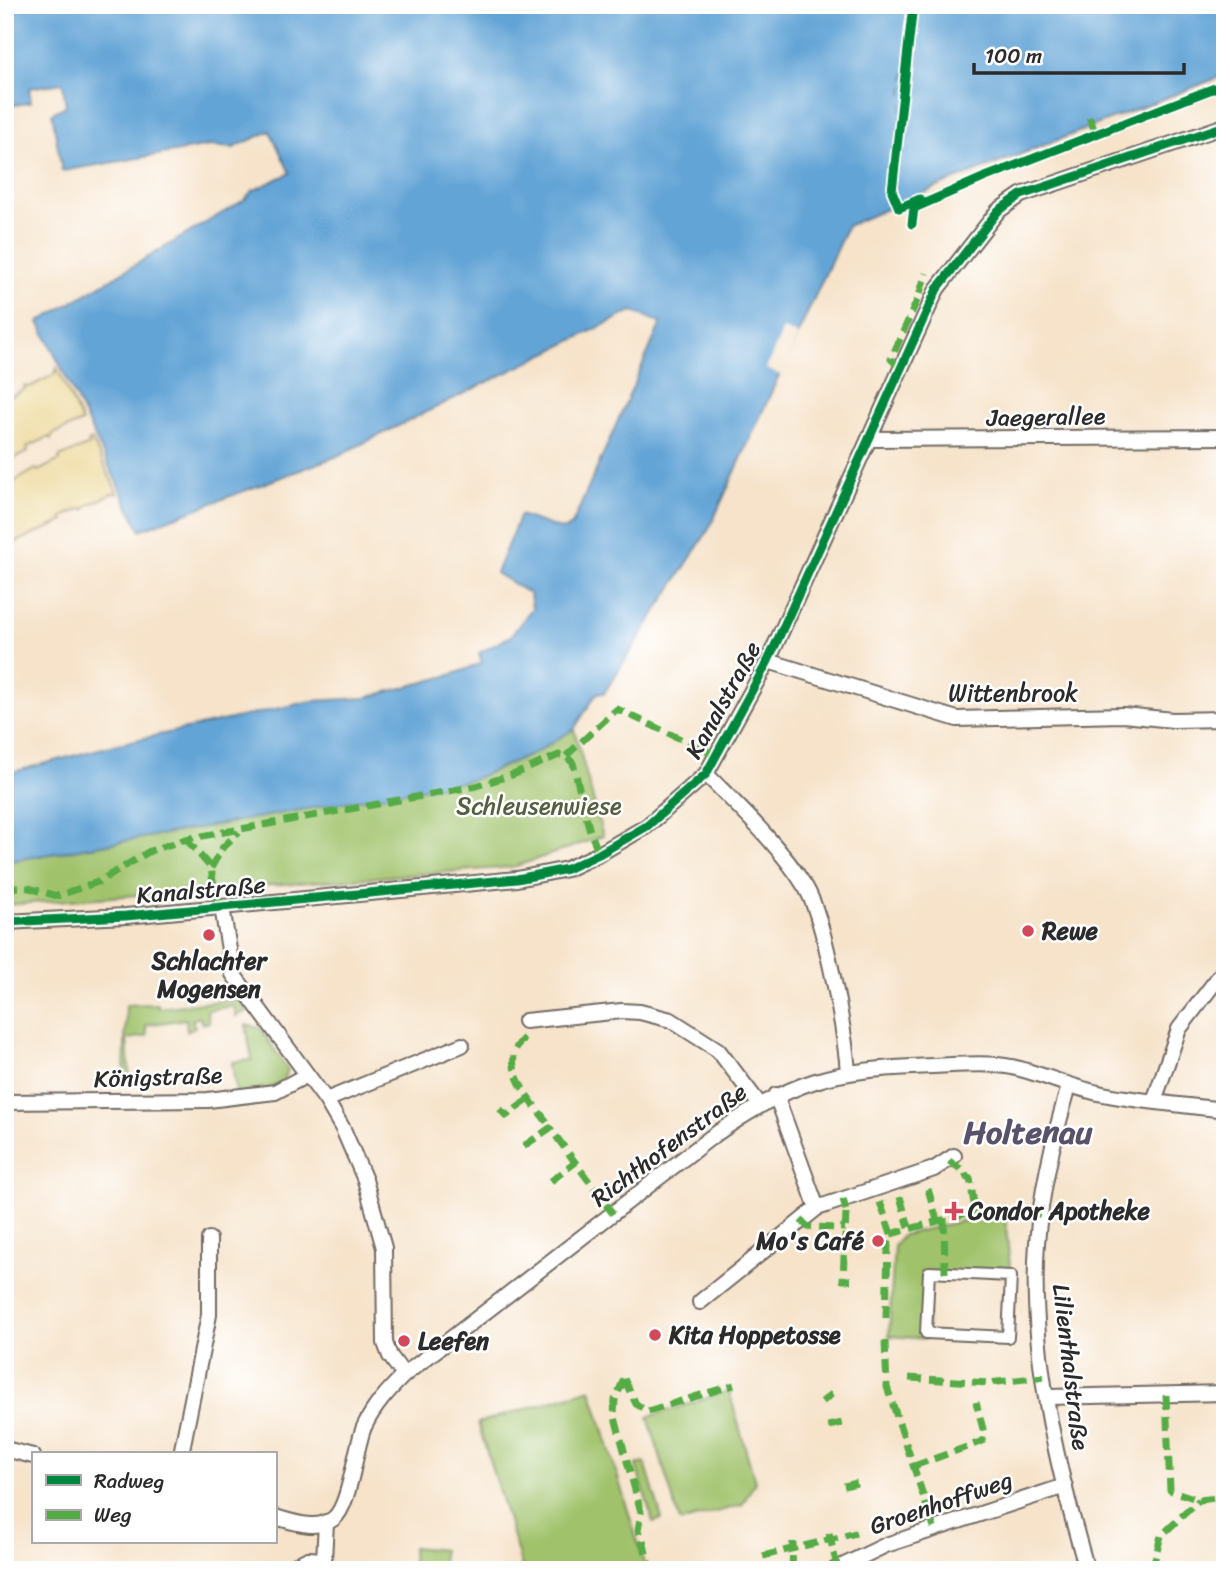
<svg xmlns="http://www.w3.org/2000/svg" width="1230" height="1575" font-family="Sriracha,sans-serif">
  <style>
    .green { fill: #a0c26b; stroke: #66764b; stroke-width: 2 }
    .sand { fill: #eeda9e; stroke: #8c8264; stroke-width: 2 }
    .water { fill: #63a4d6; stroke: #476880; stroke-width: 2 }
    .pier { fill: #f6e3ca }
    .lines { fill: none; stroke-linecap: round; stroke-linejoin: round }
    .ferry { stroke: #446178; stroke-width: 2; stroke-dasharray: 9 7; stroke-linecap: butt }
    .pedestrian-casing { stroke: #726b63; stroke-width: 14 }
    .minor-casing { stroke: #726b63; stroke-width: 18 }
    .pedestrian { stroke: #fff; stroke-width: 10 }
    .minor { stroke: #fff; stroke-width: 14 }
    .quiet { stroke: #54ab44; stroke-width: 7; stroke-dasharray: 14 7; stroke-linecap: butt }
    .cycleway-casing { stroke: #fff; stroke-width: 13 }
    .cycleway { stroke: #00873e; stroke-width: 9 }
    .poi-dot { fill: #d1495b; stroke: #fff; stroke-width: 2.5 }
    .labels { text-anchor: middle; stroke-width: 5; stroke-linejoin: round; paint-order: stroke }
    .street-label { font-size: 24px; fill: #2b2b2b; stroke: #fff }
    .park-label { font-size: 24px; fill: #546041; stroke: #fff }
    .poi-label { font-size: 24px; font-weight: bold; fill: #2b2b2b; stroke: #fff; text-anchor: start }
    .district-label { font-size: 32px; font-weight: bold; fill: #58526a; stroke: #fff }
  </style>
  <rect width="100%" height="100%" fill="#fff"/>
  <filter id="ink" filterUnits="userSpaceOnUse"><feTurbulence type="fractalNoise" baseFrequency=".0143" numOctaves="2"/><feDisplacementMap in="SourceGraphic" scale="14" xChannelSelector="R" yChannelSelector="G"/><feConvolveMatrix kernelMatrix="1 2 1 2 8 2 1 2 1" color-interpolation-filters="sRGB"/></filter>
  <filter id="wash" filterUnits="userSpaceOnUse"><feTurbulence type="fractalNoise" baseFrequency=".00686" numOctaves="4" result="noise"/><feDisplacementMap in="SourceGraphic" scale="28" xChannelSelector="R" yChannelSelector="G"/><feGaussianBlur stdDeviation="1.57" result="paint"/><feColorMatrix in="noise" values="0 0 0 0 0 0 0 0 0 0 0 0 0 0 0 0 0 1.4 0 .05"/><feComposite in="paint" operator="in"/></filter>
  <g filter="url(#wash)">
    <rect width="100%" height="100%" fill="#f6e3ca"/>
    <!-- green -->
    <g class="green">
      <path d="M574 729 603 836 514 867 5 905V862L471 780 533 754Z"/>
      <path d="M238 999 247 1011 236 1016 234 1006 207 1010 209 1022 202 1024 200 1017 192 1020 195 1027 187 1031 186 1019 146 1025 147 1036 127 1039 130 1081H124L126 1005 158 1004V1008Z"/>
      <path d="M246 1025 260 1028 288 1070C282 1092 255 1090 236 1093L232 1062 252 1060Z"/>
      <path d="M978 1217H1005L1011 1276 929 1272 926 1339 889 1336 894 1246 903 1235Z"/>
      <path d="M591 1389 646 1570H523L478 1423Z"/>
      <path d="M729 1391 755 1482 742 1505 680 1522 648 1417Z"/>
      <path d="M645 1463 662 1519 653 1522 636 1465Z"/>
      <path d="M412 1547 443 1550 442 1570H413Z"/>
    </g>
    <!-- sand -->
    <g class="sand">
      <path d="M57 368 82 422 53 434 51 439 49 437 27 447 28 452 5 463V399L25 389 24 386 30 387 55 374Z"/>
      <path d="M92 440 118 494 113 493 87 506 85 510 83 508 62 517 64 521 5 547V487L36 469 38 471 60 460 59 457 90 445 88 442Z"/>
    </g>
    <!-- water -->
    <path class="water" d="M5 5H1225V75L944 184 847 226 709 529 604 693H597L574 729 533 754 471 780 5 862V774L118 744 312 701 365 698 454 674 482 663 479 653 511 636 532 608 530 594 496 573 520 515 563 530 572 525 661 323 632 311 335 457 140 530 39 322 244 200 252 191 290 173 270 131 233 148 209 146 62 171 52 113 66 106 63 83 29 88 31 102 10 106 8 93H5Z"/>
    <!-- pier -->
    <path class="pier" d="M783 329 798 335 781 375 766 369Z"/>
    <g class="lines">
      <!-- ferry -->
      <path class="ferry" d="M892 191 913 5"/>
    </g>
  </g>
  <g filter="url(#ink)">
    <g class="lines">
      <!-- pedestrian casing -->
      <g class="pedestrian-casing">
        <path id="pedestrian" d="M929 1272 1011 1276 1008 1337 926 1333Z"/>
      </g>
      <!-- minor casing -->
      <g class="minor-casing">
        <g id="minor">
          <path d="M869 439 1225 437"/>
          <path d="M768 661 957 719 1123 715 1173 720 1225 719"/>
          <path d="M706 774C740 808 781 847 806 888 825 920 845 1032 848 1072"/>
          <path d="M222 907 233 974 326 1100 343 1129 365 1180 384 1248 385 1343 390 1356 404 1375"/>
          <path d="M5 922 126 916 517 879 567 869 599 854 647 826 706 774 768 661 937 289 998 211 1021 195 1225 126"/>
          <path d="M525 1021 622 1011 640 1012 671 1020 718 1050 760 1105"/>
          <path d="M1069 1086C1054 1136 1041 1191 1037 1243 1029 1351 1057 1467 1087 1570"/>
          <path d="M776 1095 817 1208"/>
          <path d="M326 1100 462 1045"/>
          <path d="M1154 1101 1179 1029 1225 969"/>
          <path d="M5 1102 208 1100 275 1092 307 1075"/>
          <path d="M700 1302 817 1208 934 1169 954 1156"/>
          <path d="M1048 1397 1225 1393"/>
          <path d="M5 1449 33 1456"/>
          <path d="M181 1454 209 1315V1239"/>
          <path d="M275 1517C293 1522 316 1531 333 1519 350 1507 355 1448 364 1427 374 1406 388 1391 404 1375L710 1138C795 1079 829 1070 932 1066 958 1065 986 1062 1012 1067 1043 1074 1072 1088 1103 1094 1143 1102 1184 1105 1225 1110"/>
          <path d="M324 1560 326 1522"/>
          <path d="M286 1570 308 1559 324 1560"/>
          <path d="M834 1570 886 1545 1065 1486"/>
        </g>
      </g>
      <!-- pedestrian -->
      <use href="#pedestrian" class="pedestrian"/>
      <!-- minor -->
      <use href="#minor" class="minor"/>
      <!-- quiet -->
      <g class="quiet">
        <path d="M1089 117 1096 134"/>
        <path d="M900 368 891 359 919 296 926 273"/>
        <path d="M566 756 617 709 717 756"/>
        <path d="M186 839 211 868 215 894 222 907"/>
        <path d="M211 868 223 847 239 832"/>
        <path d="M5 887 29 888 57 896 98 882 150 851 186 839 476 786 515 774 559 755 566 756 573 763 589 828 599 854"/>
        <path d="M524 1038C496 1063 531 1101 547 1122"/>
        <path d="M500 1109 506 1116 529 1099"/>
        <path d="M524 1146 550 1128 613 1214"/>
        <path d="M949 1161 965 1172 967 1178H970L975 1211"/>
        <path d="M551 1181 576 1162"/>
        <path d="M928 1189 937 1220"/>
        <path d="M900 1197 909 1227"/>
        <path d="M843 1199 846 1210"/>
        <path d="M880 1202 891 1234"/>
        <path d="M846 1213 843 1280H851"/>
        <path d="M944 1218 945 1273"/>
        <path d="M801 1220 808 1227 845 1228"/>
        <path d="M886 1318 888 1246 891 1234 975 1211 1040 1214"/>
        <path d="M885 1341 887 1387 934 1528"/>
        <path d="M909 1378 989 1383 1044 1377"/>
        <path d="M624 1379 615 1400 614 1414 641 1512 638 1530 643 1546"/>
        <path d="M624 1379 636 1404 648 1411 734 1385"/>
        <path d="M1166 1395 1170 1490 1199 1500 1225 1497"/>
        <path d="M822 1402 832 1394"/>
        <path d="M828 1426 842 1423"/>
        <path d="M914 1466 983 1441 984 1433 976 1402"/>
        <path d="M844 1486 857 1483"/>
        <path d="M829 1533 838 1570"/>
        <path d="M643 1540 650 1570"/>
        <path d="M763 1556 856 1533"/>
        <path d="M792 1570 793 1542"/>
        <path d="M1152 1570 1161 1536 1199 1500"/>
      </g>
      <!-- cycleway casing -->
      <g class="cycleway-casing">
        <g id="cycleway">
          <path d="M913 5 892 191 899 208 920 199"/>
          <path d="M912 224 914 208 983 178 1225 84"/>
          <path d="M5 922 126 916 517 879 567 869 599 854 647 826 706 774 768 661 937 289 998 211 1021 195 1225 126"/>
        </g>
      </g>
      <!-- cycleway -->
      <use href="#cycleway" class="cycleway"/>
    </g>
  </g>
  <!-- markers -->
  <g class="poi-dot">
    <circle cx="1028" cy="931" r="7"/>
    <circle cx="209" cy="935" r="7"/>
    <path d="M950.5 1200.5h7v7h7v7h-7v7h-7v-7h-7v-7h7z"/>
    <circle cx="878" cy="1241" r="7"/>
    <circle cx="655" cy="1335" r="7"/>
    <circle cx="404" cy="1341" r="7"/>
  </g>
  <g class="labels">
    <!-- street labels -->
    <g class="street-label">
      <text transform="translate(1046 417) rotate(-1)" y="8">Jaegerallee</text>
      <text x="1013" y="701">Wittenbrook</text>
      <text transform="translate(723 700) rotate(-61)" y="8">Kanalstraße</text>
      <text transform="translate(201 890) rotate(-5)" y="8">Kanalstraße</text>
      <text transform="translate(158 1077) rotate(-2)" y="8">Königstraße</text>
      <text transform="translate(669 1145) rotate(-37)" y="8">Richthofenstraße</text>
      <text transform="translate(1071 1367) rotate(83)" y="8">Lilienthalstraße</text>
      <text transform="translate(941 1503) rotate(-19)" y="8">Groenhoffweg</text>
    </g>
    <!-- park labels -->
    <g class="park-label">
      <text x="539" y="814">Schleusenwiese</text>
    </g>
    <!-- poi labels -->
    <g class="poi-label">
      <text x="1042" y="939">Rewe</text>
      <text x="209" y="969" text-anchor="middle">Schlachter<tspan x="209" dy="28">Mogensen</tspan></text>
      <text x="968" y="1219">Condor Apotheke</text>
      <text x="864" y="1249" text-anchor="end">Mo's Café</text>
      <text x="669" y="1343">Kita Hoppetosse</text>
      <text x="418" y="1349">Leefen</text>
    </g>
    <!-- district labels -->
    <g class="district-label">
      <text x="1028" y="1143">Holtenau</text>
    </g>
  </g>
  <!-- margin -->
  <rect width="1230" height="1575" fill="none" stroke="#fff" stroke-width="28"/>
  <!-- legend -->
  <rect x="32" y="1452" width="245" height="91" fill="#ffffff" stroke="#aaaaaa" stroke-width="2"/>
  <rect x="46" y="1475" width="35" height="10" fill="#00873e" stroke="#aaaaaa" stroke-width="2"/>
  <text x="94" y="1488" font-size="21" fill="#2b2b2b">Radweg</text>
  <rect x="46" y="1510" width="35" height="10" fill="#54ab44" stroke="#aaaaaa" stroke-width="2"/>
  <text x="94" y="1522" font-size="21" fill="#2b2b2b">Weg</text>
  <!-- scale -->
  <path d="M974 63v10h210v-10" fill="none" stroke="#2b2b2b" stroke-width="3.5"/>
  <text x="985" y="63" font-size="21" fill="#2b2b2b" stroke="#ffffff" stroke-width="5" paint-order="stroke">100 m</text>
</svg>
